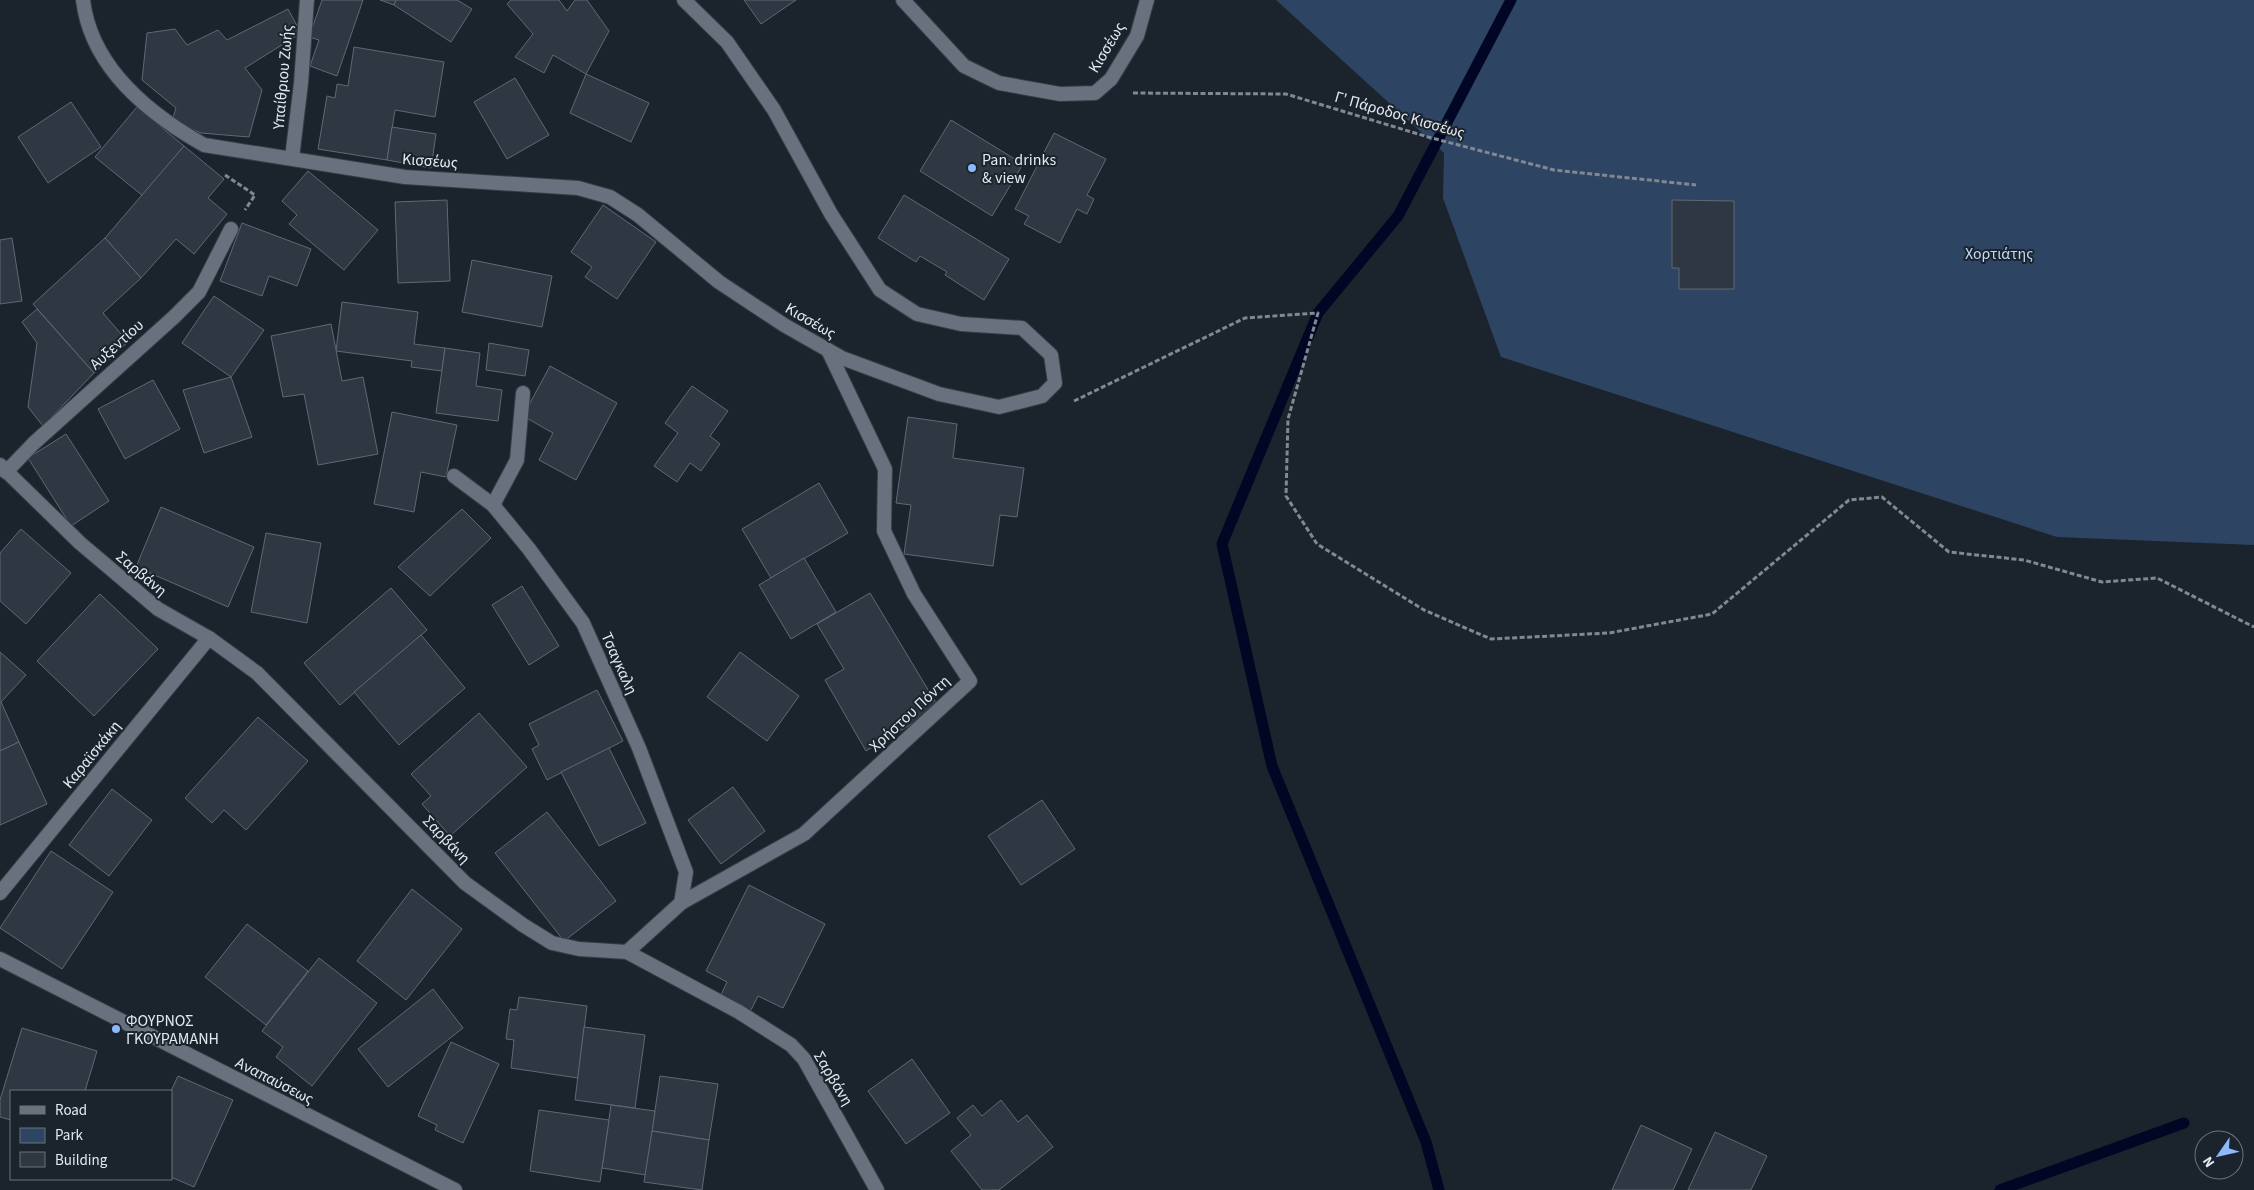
<svg xmlns="http://www.w3.org/2000/svg" width="2254" height="1190" font-family="'Source Sans 3',sans-serif">
  <style>
    .green { fill: #2e4463 }
    .lines { fill: none; stroke-linecap: round; stroke-linejoin: round }
    .stream { stroke: #000623; stroke-width: 11 }
    .building { fill: #2f3742; stroke: #606875 }
    .service-casing { stroke: #373d45; stroke-width: 16 }
    .minor-casing { stroke: #373d45; stroke-width: 16 }
    .tertiary-casing { stroke: #373d45; stroke-width: 16 }
    .path { stroke: #828891; stroke-width: 3; stroke-dasharray: 5 2.5; stroke-linecap: butt }
    .service { stroke: #68717d; stroke-width: 14 }
    .minor { stroke: #68717d; stroke-width: 14 }
    .tertiary { stroke: #68717d; stroke-width: 14 }
    .poi-dot { fill: #8bb9fc; stroke: #1b232d; stroke-width: 2 }
    .labels { text-anchor: middle; stroke-width: 4; stroke-linejoin: round; paint-order: stroke }
    .street-label { font-size: 16px; fill: #e4e9f0; stroke: #1b232d }
    .poi-label { font-size: 16px; fill: #e4e9f0; stroke: #1b232d; text-anchor: start }
    .park-label { font-size: 16px; fill: #c0d9fe; stroke: #1b232d }
  </style>
  <rect width="100%" height="100%" fill="#1b232d"/>
  <!-- green -->
  <path class="green" d="M1276 0H2254V545L2057 537 1501 357 1443 198 1444 153Z"/>
  <g class="lines">
    <!-- stream -->
    <g class="stream">
      <path d="M1439 1190 1426 1142 1272 766 1222 544 1318 313 1398 216 1511 0"/>
      <path d="M2000 1190 2184 1123"/>
    </g>
  </g>
  <!-- building -->
  <g class="building">
    <path d="M322 0H363L337 76 310 66 319 40 309 37Z"/>
    <path d="M380 0H396L394 5Z"/>
    <path d="M396 0H457L472 9 451 42 394 5Z"/>
    <path d="M511 0H559L567 11 575 0H587L609 31 586 74 553 55 544 73 515 57 533 34 507 4Z"/>
    <path d="M744 0H796L761 24Z"/>
    <path d="M288 9 301 33 245 68 262 90 249 137 201 133 172 121 176 108 142 80 147 33 175 29 187 45 218 30 227 40Z"/>
    <path d="M354 47 444 62 435 117 395 110 387 160 318 149 327 96 335 98 337 84 348 86Z"/>
    <path d="M586 74 649 103 631 142 570 113Z"/>
    <path d="M515 78 549 135 507 159 474 102Z"/>
    <path d="M71 102 101 147 48 183 18 137Z"/>
    <path d="M137 107 184 146 143 196 95 157Z"/>
    <path d="M951 120 1023 164 992 216 920 171Z"/>
    <path d="M392 127 436 134 431 168 387 160Z"/>
    <path d="M1054 133 1106 159 1087 195 1094 199 1087 214 1077 209 1060 243 1024 224 1029 216 1015 209Z"/>
    <path d="M184 146 224 179 208 198 227 214 194 254 176 239 141 278 105 238Z"/>
    <path d="M308 171 378 230 344 270 289 224 297 215 282 201Z"/>
    <path d="M904 195 1009 259 984 300 945 275 947 272 920 256 916 262 878 238Z"/>
    <path d="M447 200 450 281 398 283 395 202Z"/>
    <path d="M1672 200 1734 201V289H1679V268H1672Z"/>
    <path d="M603 205 656 242 617 299 585 277 592 267 571 252Z"/>
    <path d="M242 223 311 249 297 286 269 276 262 296 220 281Z"/>
    <path d="M12 238 22 301 0 304V240Z"/>
    <path d="M105 238 141 278 103 313 128 342 94 373 33 304Z"/>
    <path d="M472 260 552 276 542 327 462 312Z"/>
    <path d="M214 296 264 330 231 377 182 343Z"/>
    <path d="M342 302 418 312 414 344 445 348 442 371 411 367 412 361 336 351Z"/>
    <path d="M37 309 94 373 43 426 28 407 37 343 22 322Z"/>
    <path d="M331 324 342 381 363 377 378 454 318 465 304 394 283 397 271 336Z"/>
    <path d="M489 343 529 350 525 376 486 370Z"/>
    <path d="M445 348 480 353 476 386 502 390 498 421 436 413Z"/>
    <path d="M550 366 617 403 576 480 539 460 553 433 523 416Z"/>
    <path d="M231 377 252 437 204 453 183 390Z"/>
    <path d="M153 380 180 429 125 459 98 409Z"/>
    <path d="M692 386 728 411 710 436 720 444 701 471 690 463 677 482 654 466 678 433 665 423Z"/>
    <path d="M392 412 457 425 446 477 421 472 414 512 374 504Z"/>
    <path d="M908 417 957 424 953 458 1024 468 1017 517 1000 515 993 566 904 554 911 505 896 503Z"/>
    <path d="M66 434 109 501 71 526 28 458Z"/>
    <path d="M819 483 848 533 771 578 742 529Z"/>
    <path d="M161 507 254 547 228 607 136 567Z"/>
    <path d="M462 509 491 538 430 596 398 567Z"/>
    <path d="M21 529 71 573 26 624 0 601V553Z"/>
    <path d="M266 533 321 543 307 623 251 612Z"/>
    <path d="M804 558 836 612 791 639 759 585Z"/>
    <path d="M522 586 559 646 529 665 492 605Z"/>
    <path d="M391 588 427 630 340 705 304 663Z"/>
    <path d="M870 593 939 708 866 751 825 680 844 669 817 624Z"/>
    <path d="M100 594 158 649 94 716 37 661Z"/>
    <path d="M421 635 465 688 399 745 354 692Z"/>
    <path d="M0 652 26 675 1 702 19 742 0 751Z"/>
    <path d="M740 652 799 696 767 741 707 697Z"/>
    <path d="M597 690 623 741 547 780 532 749 539 745 529 724Z"/>
    <path d="M479 713 527 767 450 836 422 804 431 796 411 774Z"/>
    <path d="M258 717 308 761 246 830 224 810 212 823 185 798Z"/>
    <path d="M19 742 47 804 0 825V751Z"/>
    <path d="M609 748 646 823 599 846 561 772Z"/>
    <path d="M733 787 765 831 721 864 688 820Z"/>
    <path d="M112 789 152 820 109 876 69 845Z"/>
    <path d="M1042 800 1075 849 1021 885 988 836Z"/>
    <path d="M547 812 616 901 564 941 495 853Z"/>
    <path d="M51 851 113 892 62 969 0 928Z"/>
    <path d="M749 885 825 924 783 1008 758 996 750 1012 720 997 727 982 706 971Z"/>
    <path d="M412 889 462 929 406 1000 357 961Z"/>
    <path d="M247 924 308 971 266 1025 205 977Z"/>
    <path d="M319 958 377 1003 312 1086 276 1057 283 1047 262 1031Z"/>
    <path d="M433 989 463 1028 388 1087 358 1049Z"/>
    <path d="M519 997 587 1006 578 1078 511 1068 514 1040 506 1039 510 1009 517 1010Z"/>
    <path d="M584 1027 645 1035 635 1108 575 1100Z"/>
    <path d="M22 1028 97 1051 85 1091H11V1120L0 1117V1100Z"/>
    <path d="M451 1042 499 1064 463 1143 435 1130 437 1125 418 1116Z"/>
    <path d="M912 1059 950 1113 906 1144 868 1091Z"/>
    <path d="M178 1076 233 1100 194 1187 171 1177V1091Z"/>
    <path d="M660 1076 718 1084 709 1140 652 1131Z"/>
    <path d="M1001 1100 1018 1122 1027 1115 1053 1147 999 1190H982L951 1151 971 1135 957 1118 973 1105 982 1116Z"/>
    <path d="M611 1105 655 1111 646 1175 602 1168Z"/>
    <path d="M539 1110 609 1120 600 1182 530 1171Z"/>
    <path d="M1641 1125 1692 1149 1673 1190H1612Z"/>
    <path d="M652 1131 709 1140 702 1190 644 1182Z"/>
    <path d="M1715 1132 1767 1156 1751 1190H1688Z"/>
  </g>
  <g class="lines">
    <!-- service casing -->
    <g class="service-casing">
      <path id="service" d="M493 505 517 460 523 393"/>
    </g>
    <!-- minor casing -->
    <g class="minor-casing">
      <g id="minor">
        <path d="M292 158 301 83 307 0"/>
        <path d="M0 465 80 543 158 609 209 638 257 673 465 883 523 925 552 943 579 949 627 952 739 1012 791 1045 804 1059 877 1190"/>
        <path d="M6 472 34 443 174 317 199 292 231 229"/>
        <path d="M454 476 493 505 529 549 583 623 639 748 686 872 681 903"/>
        <path d="M0 893 209 638"/>
        <path d="M627 952 681 903 804 834 970 681 914 594 884 531 885 469 828 350"/>
        <path d="M0 959 455 1190"/>
      </g>
    </g>
    <!-- tertiary casing -->
    <g class="tertiary-casing">
      <g id="tertiary">
        <path d="M83 0C91 67 149 114 204 145L405 177 578 188 610 197 638 215 719 282 784 325 842 358 939 394 999 407 1042 396 1055 383 1051 355 1022 328 961 324 917 314 880 290 831 214 774 110 727 42 684 0"/>
        <path d="M903 0 964 66 999 83 1060 94 1095 93 1111 79 1137 36 1147 0"/>
      </g>
    </g>
    <!-- path -->
    <g class="path">
      <path d="M1133 93 1286 94 1428 137 1554 170 1696 185"/>
      <path d="M225 175 255 195 245 210"/>
      <path d="M1074 401 1245 318 1318 313 1288 419 1286 496 1317 544 1424 610 1491 639 1609 633 1712 614 1849 500 1882 497 1949 552 2024 560 2102 582 2157 578 2254 627"/>
    </g>
    <!-- service -->
    <use href="#service" class="service"/>
    <!-- minor -->
    <use href="#minor" class="minor"/>
    <!-- tertiary -->
    <use href="#tertiary" class="tertiary"/>
  </g>
  <!-- markers -->
  <g class="poi-dot">
    <circle cx="972" cy="168" r="5"/>
    <circle cx="116" cy="1029" r="5"/>
  </g>
  <g class="labels">
    <!-- street labels -->
    <g class="street-label">
      <text transform="translate(1106 47) rotate(-59)" y="6">Κισσέως</text>
      <text transform="translate(282 77) rotate(-85)" y="6">Υπαίθριου Ζωής</text>
      <text transform="translate(1400 114) rotate(16)" y="6">Γ' Πάροδος Κισσέως</text>
      <text transform="translate(430 160) rotate(4)" y="6">Κισσέως</text>
      <text transform="translate(811 320) rotate(30)" y="6">Κισσέως</text>
      <text transform="translate(116 344) rotate(-42)" y="6">Αυξεντίου</text>
      <text transform="translate(142 573) rotate(40)" y="6">Σαρβάνη</text>
      <text transform="translate(620 663) rotate(66)" y="6">Τσαγκαλη</text>
      <text transform="translate(909 713) rotate(-43)" y="6">Χρήστου Πόντη</text>
      <text transform="translate(91 754) rotate(-51)" y="6">Καραϊσκάκη</text>
      <text transform="translate(447 839) rotate(46)" y="6">Σαρβάνη</text>
      <text transform="translate(834 1078) rotate(59)" y="6">Σαρβάνη</text>
      <text transform="translate(275 1080) rotate(27)" y="6">Αναπαύσεως</text>
    </g>
    <!-- poi labels -->
    <g class="poi-label">
      <text x="982" y="165">Pan. drinks<tspan x="982" dy="18">&amp; view</tspan></text>
      <text x="126" y="1026">ΦΟΥΡΝΟΣ<tspan x="126" dy="18">ΓΚΟΥΡΑΜΑΝΗ</tspan></text>
    </g>
    <!-- park labels -->
    <g class="park-label">
      <text x="1999" y="259">Χορτιάτης</text>
    </g>
  </g>
  <!-- legend -->
  <rect x="10" y="1090" width="162" height="90" fill="#1b232d" stroke="#6b727b"/>
  <rect x="20" y="1106" width="25" height="8" fill="#68717d" stroke="#6b727b"/>
  <text x="55" y="1115" font-size="15" fill="#e4e9f0">Road</text>
  <rect x="20" y="1128" width="25" height="15" fill="#2e4463" stroke="#6b727b"/>
  <text x="55" y="1140" font-size="15" fill="#e4e9f0">Park</text>
  <rect x="20" y="1152" width="25" height="15" fill="#2f3742" stroke="#6b727b"/>
  <text x="55" y="1165" font-size="15" fill="#e4e9f0">Building</text>
  <!-- north arrow -->
  <g transform="translate(2219 1155) rotate(236)"><circle r="24" fill="#1b232d" stroke="#6b727b"/>
  <path d="M0-4L9 19L0 12L-9 19Z" fill="#8bb9fc"/>
  <text y="-8" font-size="14" font-weight="bold" text-anchor="middle" fill="#e4e9f0">N</text>
  </g>
</svg>
